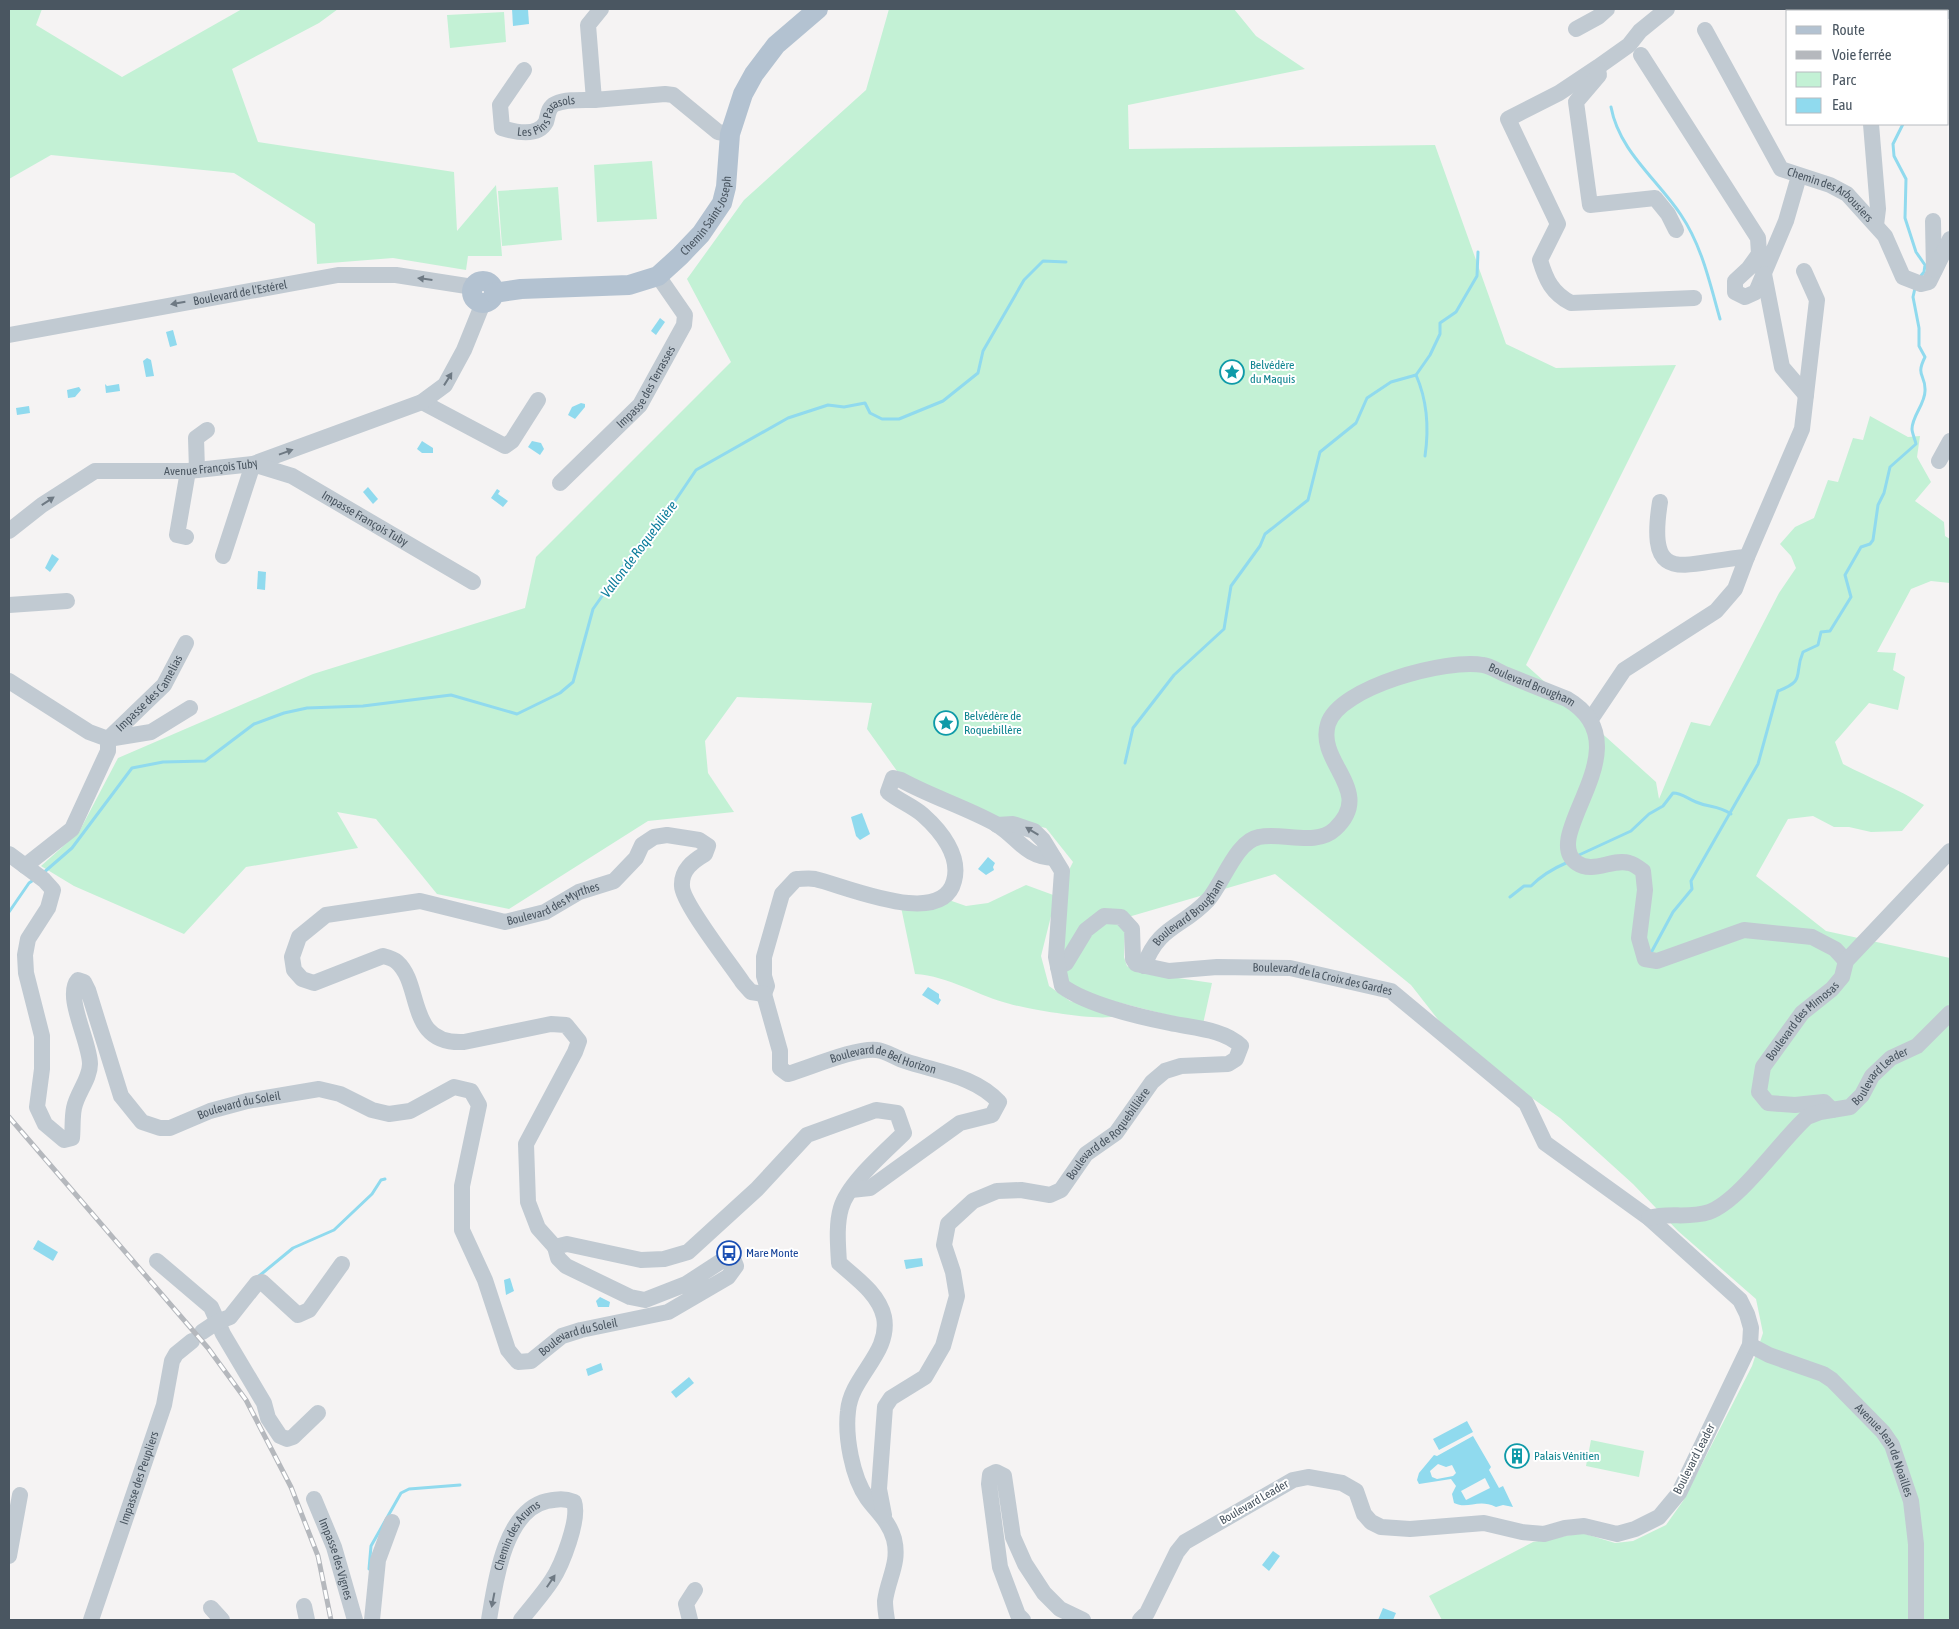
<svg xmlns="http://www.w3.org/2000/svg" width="1959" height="1629" font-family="'Asap Condensed',sans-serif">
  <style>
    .green { fill: #c3f1d5 }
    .water { fill: #90daee }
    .pier { fill: #f5f3f3 }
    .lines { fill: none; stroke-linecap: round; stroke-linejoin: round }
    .stream { stroke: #90daee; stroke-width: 3 }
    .minor { stroke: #c1cad2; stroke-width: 16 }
    .major { stroke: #b3c2d1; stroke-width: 20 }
    .rail-casing { stroke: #b5b8bd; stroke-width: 5 }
    .rail { stroke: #fff; stroke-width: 3; stroke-dasharray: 9; stroke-linecap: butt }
    .oneway { fill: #6e7983 }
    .labels { text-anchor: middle; stroke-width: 4; stroke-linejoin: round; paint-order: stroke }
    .street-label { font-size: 12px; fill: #4a5661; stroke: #fff }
    .culture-label { font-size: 12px; fill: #0d838f; stroke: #fff; text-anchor: start }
    .transit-label { font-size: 12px; fill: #164399; stroke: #fff; text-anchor: start }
    .water-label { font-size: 14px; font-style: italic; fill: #0c7c9b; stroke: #fff }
  </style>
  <rect width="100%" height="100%" fill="#f5f3f3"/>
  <!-- green -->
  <g class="green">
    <path d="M9 9H42L36 25 122 77 242 9H338L319 23 232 69 258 142 454 172 457 231 496 185 502 256H468L466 270 393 258 317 264 315 224 234 173 51 155 9 179Z"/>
    <path d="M889 9H1234L1256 36 1305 69 1128 105 1129 149 1435 145 1506 344 1556 368 1676 365 1526 665 1656 782 1659 799 1691 722 1710 726 1779 593 1796 568 1791 556 1780 544 1795 527 1814 518 1828 480 1838 482 1853 438 1863 440 1870 416 1908 437 1920 436 1917 457 1931 482 1915 501 1944 522 1945 536 1950 539V583L1931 581 1911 589 1877 652 1896 653 1893 670 1905 677 1898 710 1869 703 1835 742 1843 764C1870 778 1898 789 1924 805L1902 831 1871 832 1849 827H1834L1813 816 1788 819 1756 876 1826 931 1950 958V1620H1442L1429 1596 1533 1542 1582 1533 1615 1543 1633 1541 1666 1525 1683 1501 1752 1366 1763 1333 1756 1299 1678 1231 1633 1184 1560 1118 1458 1045 1411 985 1275 874 1118 920 1110 910 1066 953 1062 954 1068 872 1073 862 1046 828 988 816 897 771 867 729 872 703 737 697 705 741 708 773 734 812 648 821 509 909 437 894 376 819 337 812 358 848 246 867 184 934 74 886 41 866 79 832 118 758 313 674 525 608 536 557 731 362 687 279 744 200 866 90Z"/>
    <path d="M504 12 506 42 450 48 447 15Z"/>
    <path d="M652 161 657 219 597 222 594 165Z"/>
    <path d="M558 187 562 240 502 246 498 191Z"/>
    <path d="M1026 885 1056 896 1041 956 1049 986 1070 1001 1119 1015C1105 1023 1028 1009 1010 1004 978 996 949 976 915 974L901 907 946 899 966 906 988 903Z"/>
    <path d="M1107 920 1125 928 1124 957 1127 966 1137 972 1212 983 1203 1024 1070 990 1065 971 1079 946Z"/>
    <path d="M1591 1440 1644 1451 1639 1477 1586 1466Z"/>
  </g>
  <!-- water -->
  <g class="water">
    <path d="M512 9H528L529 24 513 26Z"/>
    <path d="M660 318 665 322 656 335 651 331Z"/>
    <path d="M173 330 177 345 170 347 166 332Z"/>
    <path d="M147 358 151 360 154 376 146 377 143 361Z"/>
    <path d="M105 384 107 386 119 384 120 391 106 393Z"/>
    <path d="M79 387 81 390 75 397 68 398 67 390Z"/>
    <path d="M581 403 585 404V407L575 419 568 415 572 407Z"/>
    <path d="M29 406 30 413 17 415 16 408Z"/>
    <path d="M422 441 433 448V453H422L417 449Z"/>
    <path d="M532 441 541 443 544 449 540 455 528 447Z"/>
    <path d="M368 487 378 499 373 504 363 492Z"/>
    <path d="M497 489 500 491 498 494 508 501 503 507 491 498Z"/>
    <path d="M52 554 59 559 50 572 45 568Z"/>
    <path d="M258 571 266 572 265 590 257 589Z"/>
    <path d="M862 813 870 834 860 840 856 836 851 817Z"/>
    <path d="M988 857 995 863 993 867 994 870 986 875 978 869Z"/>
    <path d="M928 987 939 994V998L941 1000 938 1005 922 995Z"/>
    <path d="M38 1240 58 1252 53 1261 33 1249Z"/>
    <path d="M922 1258 923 1266 906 1269 904 1260Z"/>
    <path d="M510 1278 514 1291 506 1295 504 1280Z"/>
    <path d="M600 1297 610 1302 609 1307H598L596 1301Z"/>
    <path d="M601 1363 603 1370 588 1376 586 1369Z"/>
    <path d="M689 1377 694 1383 676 1398 671 1392Z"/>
    <path d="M1467 1421 1473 1432 1439 1450 1433 1439Z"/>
    <path d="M1473 1436 1491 1467 1489 1470 1499 1488 1503 1486 1513 1507 1503 1505 1496 1507C1478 1498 1468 1510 1454 1503L1452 1494 1456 1486 1451 1479 1419 1484 1417 1480 1419 1473 1434 1455 1437 1456Z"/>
    <path d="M1273 1551 1280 1556 1269 1571 1262 1565Z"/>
    <path d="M1383 1608 1396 1613 1393 1620H1378Z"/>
  </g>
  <!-- pier -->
  <g class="pier">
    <path d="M1438 1464 1446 1467 1452 1465 1456 1473 1453 1476 1437 1479 1432 1477 1430 1471Z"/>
    <path d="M1485 1478 1490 1488 1466 1500 1461 1491Z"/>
  </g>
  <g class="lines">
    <!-- stream -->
    <g class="stream">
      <path d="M1611 107C1619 151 1657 179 1681 215 1702 246 1710 284 1720 319"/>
      <path d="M1903 124 1893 144 1894 156 1906 179 1905 218 1916 252 1925 265 1924 272 1920 277"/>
      <path d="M1416 375C1427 400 1429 429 1425 456"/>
      <path d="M1125 763 1133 728 1174 675 1224 629 1231 586 1260 546 1265 534 1308 500 1320 452 1356 423 1367 398 1391 382 1416 375 1430 355 1440 334V323L1456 312 1477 276 1478 252"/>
      <path d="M1579 855 1631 831 1649 814 1663 806 1673 793C1682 793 1688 799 1696 802 1710 808 1717 805 1731 814"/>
      <path d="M42 874 72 848 132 768 163 762 205 761 254 724 284 713 307 708 363 706 451 695 517 714 560 693 573 682 593 609 631 555 673 504 696 470 788 418 828 405 844 407 865 403 870 413 882 419H899L943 401 978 373 983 351 1024 280 1043 261 1066 262"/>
      <path d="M1510 897 1524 886H1531C1542 875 1552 869 1566 863"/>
      <path d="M9 912 29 883 35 879"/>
      <path d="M1652 951 1673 912 1692 889 1691 881 1758 764 1778 691C1807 680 1793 675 1803 652L1818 645 1821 632 1830 631 1851 597 1845 575 1861 547 1870 544 1873 540 1878 505 1884 493 1890 467 1916 444C1915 439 1912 433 1912 429 1912 416 1925 404 1925 391 1926 374 1915 377 1925 357L1919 346V328L1913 297 1915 288"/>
      <path d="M259 1276 293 1248 334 1230 372 1194 381 1180 385 1179"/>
      <path d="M369 1569 371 1546 401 1493 409 1489 460 1485"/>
    </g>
    <!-- minor -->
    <g class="minor">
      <path d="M601 9 588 25 594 100 665 94 673 95 718 132 730 134"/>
      <path d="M1667 9 1640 31 1629 45 1598 67 1559 93 1508 119 1558 224 1540 260C1546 280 1552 293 1571 303L1694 298"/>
      <path d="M1946 9 1950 11"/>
      <path d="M1576 29 1598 17 1607 9"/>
      <path id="s1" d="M1705 30 1781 169 1830 185 1847 194 1885 236 1903 277 1921 284 1929 282 1934 272 1933 221"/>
      <path d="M1641 55 1758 238 1759 254 1749 268 1735 281V292L1745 297 1756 292 1786 221 1799 176"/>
      <path id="s2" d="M524 70 500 105 502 128C515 132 538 137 546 122 548 116 548 107 555 104 566 99 582 100 594 100"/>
      <path d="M1598 70 1599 75 1576 102 1590 205 1655 198 1668 214 1676 230"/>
      <path d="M1871 124 1878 209 1876 225"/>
      <path d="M1935 270 1950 239"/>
      <path d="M1764 274 1782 367 1806 395"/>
      <path id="s3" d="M9 335 338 275H396L473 287"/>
      <path d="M422 402 505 446 512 441 538 400"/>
      <path d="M1939 461 1950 441"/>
      <path d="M197 470 196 438 207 430"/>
      <path id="s4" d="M560 483 640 405 684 325 685 315 658 276"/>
      <path d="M1660 502C1646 590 1686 561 1747 557"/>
      <path id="s5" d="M9 531 42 505 95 471H188L253 464 422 402 445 385 464 350 483 303"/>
      <path d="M186 537 177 535 188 471"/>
      <path id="s6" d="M223 556 253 464 292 476 473 582"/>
      <path d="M9 605 67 601"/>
      <path d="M9 681 89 732 108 739 151 732 190 708"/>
      <path d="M1591 719 1624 670 1716 611 1735 589 1747 557 1802 429 1817 300 1804 271"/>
      <path id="s7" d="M9 854 44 880 53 890 48 908 28 939 25 955 26 973 42 1036V1069L37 1107 45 1124 64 1140 72 1138C73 1128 72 1118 74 1108 77 1093 90 1079 90 1064 90 1042 64 996 78 980L84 982 88 990 121 1096 142 1122 160 1128H170L210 1111 247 1101 319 1089 340 1094 372 1110 389 1114 410 1111 454 1087 471 1091 479 1105 462 1186V1230L485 1280 508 1350 518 1362 531 1361 562 1336 581 1330 668 1312 728 1277 736 1266 734 1261 726 1258 686 1284 645 1300 630 1297 566 1266 558 1258 555 1247 567 1244 641 1260 664 1259 688 1252 757 1189 807 1135 876 1110 897 1113 904 1133C886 1151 848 1183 841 1208 836 1225 838 1245 839 1263 856 1278 879 1294 884 1317 891 1353 851 1376 848 1411 845 1436 852 1477 867 1498 877 1512 889 1521 894 1539 900 1563 888 1578 885 1601 885 1607 886 1614 887 1620"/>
      <path id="s8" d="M25 866 72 829 108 751V739L164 685 186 643"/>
      <path id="s9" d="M1144 966C1159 925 1182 928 1208 900 1223 883 1236 841 1259 837 1283 832 1316 847 1335 829 1376 791 1316 763 1328 724 1339 687 1448 658 1483 665 1491 666 1499 672 1507 675 1527 683 1547 691 1567 699 1647 746 1537 836 1577 863 1593 874 1613 858 1629 863 1634 864 1639 868 1643 871L1645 890 1639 938 1645 959 1657 961 1744 930 1812 937 1835 949 1846 961"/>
      <path id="s10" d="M1058 967 1066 963 1086 930 1104 916 1121 917 1132 929 1133 959 1136 964 1169 971 1217 967 1290 968 1391 991 1526 1103 1545 1143 1649 1218 1740 1300 1747 1314 1751 1328 1750 1345 1679 1493 1659 1517 1635 1529 1617 1534 1584 1526 1565 1528 1544 1534 1522 1532 1484 1523 1410 1529 1381 1527 1371 1522 1364 1514 1356 1491 1342 1483 1308 1477 1293 1480 1185 1542 1177 1552 1147 1613 1140 1620"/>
      <path d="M764 994 767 986 764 976V957L782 894 796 879C802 879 809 878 815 879 846 886 942 929 954 881 961 856 941 831 923 815 913 806 899 801 888 792L893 778 901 780C932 797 965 807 996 824 1018 837 1024 857 1054 858"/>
      <path id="s11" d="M764 994 780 1051V1068L788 1074C809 1068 857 1047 877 1050 886 1051 896 1058 905 1061 938 1072 975 1076 999 1102L992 1115 960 1123 870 1188 851 1190"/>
      <path id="s12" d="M1832 1110 1824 1102 1795 1105 1768 1103 1759 1092 1763 1067 1802 1013 1832 989 1842 977 1846 961 1950 851"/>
      <path id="s13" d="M1649 1218C1669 1212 1688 1219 1709 1212 1740 1201 1781 1140 1807 1117L1820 1112 1850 1107 1862 1095 1872 1076 1891 1058 1917 1046 1950 1013"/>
      <path id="s14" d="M555 1247 538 1228 528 1202 526 1144 575 1052 579 1041 566 1025 551 1024 464 1042C406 1045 423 985 397 962 394 959 387 957 383 956L314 983 302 979 294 970 292 957 299 937 326 915 420 901 505 922 545 912 579 892 614 881 636 858 642 845 654 837 667 835 699 840 708 846 705 854C693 861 681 870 682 886 682 903 732 966 743 983L751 992 764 994"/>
      <path d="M157 1261 211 1307 223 1334 264 1403 268 1418 280 1436 287 1439 293 1437 318 1413"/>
      <path d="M202 1332 217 1322 230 1317 257 1283 262 1282 298 1315 309 1310 342 1264"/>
      <path id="s15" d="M1750 1345 1769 1355 1823 1374 1832 1380 1883 1432 1892 1445 1911 1501 1916 1544V1620"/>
      <path id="s16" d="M314 1499 334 1547 355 1620"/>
      <path id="s17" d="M884 1515 879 1489 885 1407 891 1398 925 1377 943 1346 957 1296 953 1272 944 1245 948 1224 973 1201 997 1191 1021 1190 1050 1195 1061 1190 1086 1154 1116 1133 1152 1082 1165 1071 1181 1066 1228 1064 1236 1059 1241 1046C1224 1029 1193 1028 1170 1023 1140 1017 1086 1004 1062 986L1056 957 1062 871 1043 840 1034 831 1013 824 997 825"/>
      <path d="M9 1556 20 1495"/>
      <path d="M304 1606 307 1620"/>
      <path d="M211 1608 222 1620"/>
      <path id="s18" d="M91 1620 164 1405 172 1361 176 1354 192 1341"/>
      <path d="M372 1620 378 1560 392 1522"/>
      <path id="s19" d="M489 1620C495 1583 504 1511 547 1501 558 1499 564 1498 574 1502 580 1519 562 1565 552 1580 543 1594 531 1607 521 1620"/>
      <path d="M690 1620 686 1604 695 1590"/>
      <path d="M1023 1620 1018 1615 1000 1567 989 1484 990 1475 996 1472 1004 1476 1013 1537 1025 1564 1044 1593 1060 1609 1083 1620"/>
    </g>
    <!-- major -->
    <g class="major">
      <circle cx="483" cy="292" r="11"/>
      <path id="s20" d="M494 293 521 289 629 285 658 276 680 256 701 234 722 203 726 187 730 134 743 94 754 74 776 45 818 9"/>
    </g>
    <!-- rail casing -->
    <g class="rail-casing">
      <path id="rail" d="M9 1117 208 1348 246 1400 291 1487 318 1556 331 1620"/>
    </g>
    <!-- rail -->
    <use href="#rail" class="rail"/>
  </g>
  <!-- one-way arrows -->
  <defs><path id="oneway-solid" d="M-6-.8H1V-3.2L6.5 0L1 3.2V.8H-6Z" transform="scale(1.25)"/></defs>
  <g class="oneway">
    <use href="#oneway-solid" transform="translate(425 279) rotate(-173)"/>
    <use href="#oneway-solid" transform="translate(178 303) rotate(170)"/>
    <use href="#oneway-solid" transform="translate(448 379) rotate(-58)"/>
    <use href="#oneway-solid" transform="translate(286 452) rotate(-20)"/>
    <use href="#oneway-solid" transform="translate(48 501) rotate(-33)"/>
    <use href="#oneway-solid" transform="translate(1032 831) rotate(-149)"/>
    <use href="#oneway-solid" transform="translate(551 1581) rotate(-56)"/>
    <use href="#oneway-solid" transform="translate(493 1600) rotate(101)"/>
  </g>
  <!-- icons -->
  <defs>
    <g id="sight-ring" transform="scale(1.25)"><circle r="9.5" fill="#fff" stroke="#0f9aa8" stroke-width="1.5"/><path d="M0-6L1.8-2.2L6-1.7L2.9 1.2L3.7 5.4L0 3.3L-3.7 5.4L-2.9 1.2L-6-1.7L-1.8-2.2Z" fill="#0f9aa8"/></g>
    <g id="bus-ring" transform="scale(1.25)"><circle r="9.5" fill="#fff" stroke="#1a4fb4" stroke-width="1.5"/><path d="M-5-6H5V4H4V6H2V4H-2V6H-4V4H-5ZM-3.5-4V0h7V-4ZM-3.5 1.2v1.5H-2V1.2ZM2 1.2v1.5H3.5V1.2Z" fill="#1a4fb4"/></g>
    <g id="building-ring" transform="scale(1.25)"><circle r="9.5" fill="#fff" stroke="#0f9aa8" stroke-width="1.5"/><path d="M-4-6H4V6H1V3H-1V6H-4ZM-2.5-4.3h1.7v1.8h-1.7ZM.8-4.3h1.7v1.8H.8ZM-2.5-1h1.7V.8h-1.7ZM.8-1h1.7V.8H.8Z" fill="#0f9aa8"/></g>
  </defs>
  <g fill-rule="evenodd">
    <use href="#sight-ring" x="1232" y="372"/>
    <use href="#sight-ring" x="946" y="723"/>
    <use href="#bus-ring" x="729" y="1253"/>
    <use href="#building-ring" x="1517" y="1456"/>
  </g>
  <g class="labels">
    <!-- street labels -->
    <g class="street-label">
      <text dy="4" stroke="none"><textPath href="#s2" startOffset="118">Les Pins Parasols</textPath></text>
      <text dy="4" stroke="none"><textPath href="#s1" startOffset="215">Chemin des Arbousiers</textPath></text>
      <text dy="4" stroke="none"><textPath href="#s20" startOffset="245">Chemin Saint-Joseph</textPath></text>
      <text dy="4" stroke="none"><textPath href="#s3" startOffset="235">Boulevard de l'Estérel</textPath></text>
      <text dy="4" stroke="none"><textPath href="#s4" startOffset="130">Impasse des Terrasses</textPath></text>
      <text dy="4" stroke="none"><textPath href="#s5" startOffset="221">Avenue François Tuby</textPath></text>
      <text dy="4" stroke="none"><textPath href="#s6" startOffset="222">Impasse François Tuby</textPath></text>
      <text dy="4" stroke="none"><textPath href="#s9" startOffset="595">Boulevard Brougham</textPath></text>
      <text dy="4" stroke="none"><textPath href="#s8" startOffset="220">Impasse des Camelias</textPath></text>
      <text dy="4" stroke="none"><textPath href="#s14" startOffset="884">Boulevard des Myrthes</textPath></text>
      <text dy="4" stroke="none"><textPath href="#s9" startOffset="71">Boulevard Brougham</textPath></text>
      <text dy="4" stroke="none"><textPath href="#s10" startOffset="328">Boulevard de la Croix des Gardes</textPath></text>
      <text dy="4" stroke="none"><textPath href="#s12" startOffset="168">Boulevard des Mimosas</textPath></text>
      <text dy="4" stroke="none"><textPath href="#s11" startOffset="186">Boulevard de Bel Horizon</textPath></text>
      <text dy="4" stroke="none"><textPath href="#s13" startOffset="286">Boulevard Leader</textPath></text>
      <text dy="4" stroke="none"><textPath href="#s7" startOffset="761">Boulevard du Soleil</textPath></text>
      <text dy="4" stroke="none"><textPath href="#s17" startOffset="521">Boulevard de Roquebillière</textPath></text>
      <text dy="4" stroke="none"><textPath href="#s7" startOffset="1361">Boulevard du Soleil</textPath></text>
      <text dy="4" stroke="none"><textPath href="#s15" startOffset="179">Avenue Jean de Noailles</textPath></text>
      <text transform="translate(1694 1459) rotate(-63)" y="4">Boulevard Leader</text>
      <text dy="4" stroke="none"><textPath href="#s18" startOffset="150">Impasse des Peupliers</textPath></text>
      <text transform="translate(1254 1502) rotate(-30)" y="4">Boulevard Leader</text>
      <text dy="4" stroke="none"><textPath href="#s19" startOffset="91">Chemin des Arums</textPath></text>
      <text dy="4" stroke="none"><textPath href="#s16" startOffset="64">Impasse des Vignes</textPath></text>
    </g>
    <!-- culture labels -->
    <g class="culture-label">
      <text x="1250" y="369">Belvédère<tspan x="1250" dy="14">du Maquis</tspan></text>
      <text x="964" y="720">Belvédère de<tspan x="964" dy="14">Roquebillère</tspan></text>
      <text x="1534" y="1460">Palais Vénitien</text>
    </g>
    <!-- transit labels -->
    <g class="transit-label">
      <text x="746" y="1257">Mare Monte</text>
    </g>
    <!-- water labels -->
    <g class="water-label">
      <text transform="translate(639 549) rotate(-53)" y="5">Vallon de Roquebilière</text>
    </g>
  </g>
  <!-- border -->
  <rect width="1959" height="1629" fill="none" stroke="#4a5661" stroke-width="20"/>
  <!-- legend -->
  <rect x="1786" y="10" width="162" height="115" fill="#ffffff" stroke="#b7bbc0"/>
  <rect x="1796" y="26" width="25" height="8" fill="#b3c2d1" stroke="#b7bbc0"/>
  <text x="1832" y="35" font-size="15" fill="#4a5661">Route</text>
  <rect x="1796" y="51" width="25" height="8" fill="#b5b8bd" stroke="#b7bbc0"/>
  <text x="1832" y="60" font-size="15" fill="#4a5661">Voie ferrée</text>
  <rect x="1796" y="72" width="25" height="15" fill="#c3f1d5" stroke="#b7bbc0"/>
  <text x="1832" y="85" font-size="15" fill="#4a5661">Parc</text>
  <rect x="1796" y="98" width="25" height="15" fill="#90daee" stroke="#b7bbc0"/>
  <text x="1832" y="110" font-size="15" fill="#4a5661">Eau</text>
</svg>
